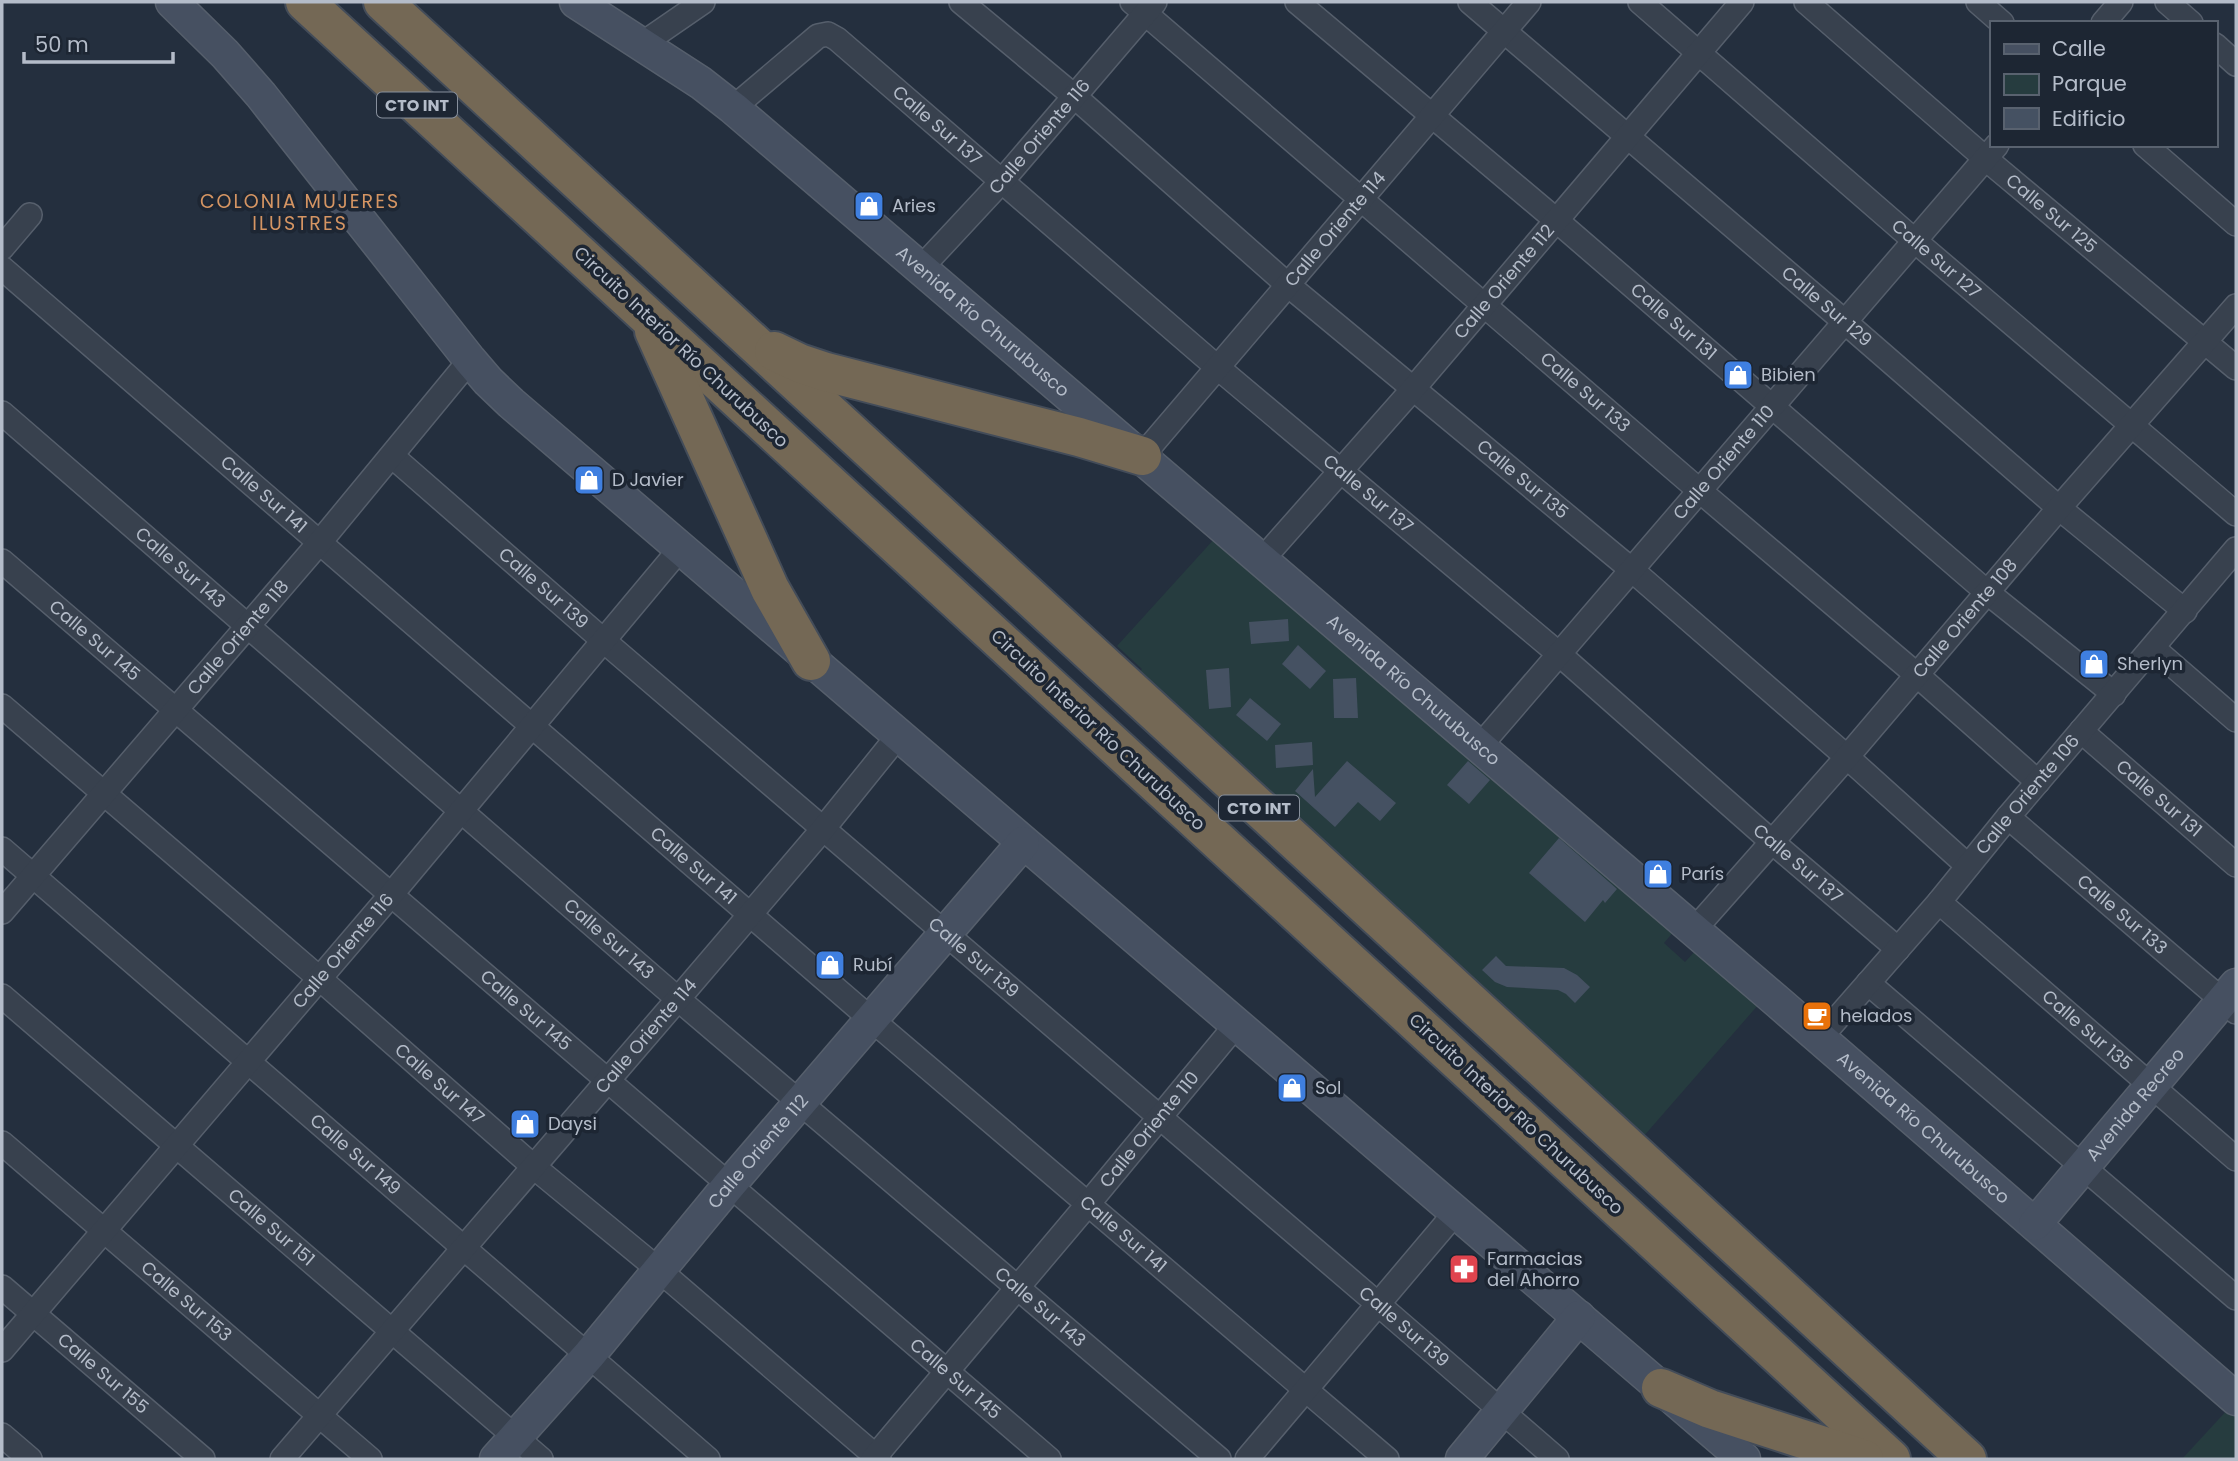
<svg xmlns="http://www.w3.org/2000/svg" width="2238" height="1461" font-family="Poppins,sans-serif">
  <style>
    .green { fill: #263c3f }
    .building { fill: #455162 }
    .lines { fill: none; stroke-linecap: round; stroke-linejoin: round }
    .street-casing { stroke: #565f6c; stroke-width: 26 }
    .secondary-casing { stroke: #565f6c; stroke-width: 35 }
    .highway-casing { stroke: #434c59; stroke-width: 42 }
    .street { stroke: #38414e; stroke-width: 23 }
    .secondary { stroke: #465061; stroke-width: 32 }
    .highway { stroke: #746855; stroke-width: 38 }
    .labels { text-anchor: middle; stroke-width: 7; stroke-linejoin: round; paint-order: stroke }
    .shield { fill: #1d2633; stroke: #878f9c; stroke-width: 2 }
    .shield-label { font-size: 16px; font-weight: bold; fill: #b4bcc9 }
    .street-label { font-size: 18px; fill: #b4bcc9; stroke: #1d2633 }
    .poi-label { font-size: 18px; fill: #b4bcc9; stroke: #1d2633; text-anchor: start }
    .neighbourhood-label { font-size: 19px; letter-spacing: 2px; fill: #d59563; stroke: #1d2633 }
  </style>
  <rect width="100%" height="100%" fill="#242f3e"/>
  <!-- green -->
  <g class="green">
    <path d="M1216 537 1675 930 1664 943 1685 962 1697 949 1759 1004 1643 1137 1138 674 1142 669 1117 646Z"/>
    <path d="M2230 1407 2236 1412V1459H2182Z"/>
  </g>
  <!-- building -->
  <g class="building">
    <path d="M1288 619 1289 641 1251 644 1249 622Z"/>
    <path d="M1298 645 1326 671 1310 689 1282 664Z"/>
    <path d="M1229 668 1231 707 1209 709 1206 670Z"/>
    <path d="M1356 678 1358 718H1334L1333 679Z"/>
    <path d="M1250 698 1281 724 1267 741 1236 715Z"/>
    <path d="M1312 742 1313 765 1276 768 1275 745Z"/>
    <path d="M1347 761 1396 803 1380 821 1358 802 1335 827 1295 791 1313 769 1315 797Z"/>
    <path d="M1468 761 1490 780 1469 804 1447 785Z"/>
    <path d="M1559 838 1617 889 1605 903 1603 900 1585 922 1529 873Z"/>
    <path d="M1496 956 1506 966 1564 968 1577 975 1590 987 1575 1003 1566 994 1558 990 1507 987 1495 982 1482 970Z"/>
  </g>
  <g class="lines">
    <!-- street casing -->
    <g class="street-casing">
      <g id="street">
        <path id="s1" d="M961 2 1074 96 1288 285 1632 570 1847 757 1968 866"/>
        <path id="s2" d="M1132 2 1700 491 1917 675 2038 782"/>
        <path id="s3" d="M1297 2 1556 220 1988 593 2114 694"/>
        <path id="s4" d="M1470 2 1845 322 2059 508 2185 611"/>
        <path id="s5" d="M1640 2 1915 241 2236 514"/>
        <path id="s6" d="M1806 2 1986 159 2236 368"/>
        <path d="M1978 2 2002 23"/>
        <path d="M2167 2 2191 23"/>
        <path d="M2103 23 2121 2"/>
        <path d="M642 44 703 2"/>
        <path d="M2215 45 2236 64"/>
        <path id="s7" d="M733 108 818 36 828 34 837 39 1217 367 1559 654 1771 841 1898 949"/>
        <path d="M2145 145 2236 224"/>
        <path d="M2 248 30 215"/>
        <path id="s8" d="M2 268 872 1020 1387 1459"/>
        <path id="s9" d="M921 268 1002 181 1155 2"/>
        <path id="s10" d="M2 413 678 999 1219 1459"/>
        <path id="s11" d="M392 456 604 641 1379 1305 1557 1459"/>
        <path id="s12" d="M1142 456 1529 2"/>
        <path id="s13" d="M1262 560 1413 389 1742 2"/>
        <path id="s14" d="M2 561 1049 1459"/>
        <path d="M2153 648 2236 720"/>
        <path id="s15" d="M2 706 319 978 534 1167 659 1270 879 1459"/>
        <path id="s16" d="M2081 731 2236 865"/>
        <path id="s17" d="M1480 746 1997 145"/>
        <path id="s18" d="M2008 817 2236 1012"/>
        <path id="s19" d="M2 849 708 1459"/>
        <path id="s20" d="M1939 902 2236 1159"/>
        <path id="s21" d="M2 912 320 542 470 360"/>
        <path id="s22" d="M1694 930 1847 757 2059 508 2236 306"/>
        <path d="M1868 983 2236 1298"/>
        <path id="s23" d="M2 996 541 1459"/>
        <path id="s24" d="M1820 1038 1939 902 2008 817 2236 549"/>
        <path id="s25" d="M2 1143 370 1459"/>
        <path id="s26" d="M2 1287 203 1459"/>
        <path id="s27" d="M2 1350 390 896 680 549"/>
        <path d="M2 1435 30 1459"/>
        <path id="s28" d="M282 1459 678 999 823 829 898 736"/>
        <path id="s29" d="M873 1459 1088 1204 1236 1025"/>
        <path d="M1247 1459 1456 1212"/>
      </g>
    </g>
    <!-- secondary casing -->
    <g class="secondary-casing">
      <g id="secondary">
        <path d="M172 2 225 54 261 95 470 360 488 381 511 403 1744 1459"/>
        <path id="s30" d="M576 2 701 83 733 108 1778 1002 2236 1399"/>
        <path id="s31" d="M2035 1224 2236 985"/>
        <path id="s32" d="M496 1459 589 1355 730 1184 1023 843"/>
        <path d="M1462 1459 1579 1317"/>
      </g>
    </g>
    <!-- highway casing -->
    <g class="highway-casing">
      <g id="highway">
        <path d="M305 2 1891 1459"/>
        <path d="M383 2 1967 1459"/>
        <path d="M654 331 770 589 811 661"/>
        <path d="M774 351 799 363 826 372 1079 437 1142 456"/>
        <path d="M1661 1388 1710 1409 1864 1459"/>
      </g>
    </g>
    <!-- street -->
    <use href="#street" class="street"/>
    <!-- secondary -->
    <use href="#secondary" class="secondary"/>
    <!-- highway -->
    <use href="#highway" class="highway"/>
  </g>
  <!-- icons -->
  <defs>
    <g id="shop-square" transform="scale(1.575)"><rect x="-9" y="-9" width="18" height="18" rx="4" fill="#3f7fe0" stroke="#1d2633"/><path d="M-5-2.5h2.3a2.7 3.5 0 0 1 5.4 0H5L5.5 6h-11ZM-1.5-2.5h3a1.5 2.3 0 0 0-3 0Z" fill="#fff"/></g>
    <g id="cafe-square" transform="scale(1.575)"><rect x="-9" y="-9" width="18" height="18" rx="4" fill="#e8710a" stroke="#1d2633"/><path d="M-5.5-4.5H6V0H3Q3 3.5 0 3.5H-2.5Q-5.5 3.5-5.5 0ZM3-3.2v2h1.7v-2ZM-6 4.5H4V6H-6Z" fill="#fff"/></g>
    <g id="pharmacy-square" transform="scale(1.575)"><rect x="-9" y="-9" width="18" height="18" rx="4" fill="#e0444e" stroke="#1d2633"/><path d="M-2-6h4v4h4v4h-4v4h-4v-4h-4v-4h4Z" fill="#fff"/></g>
  </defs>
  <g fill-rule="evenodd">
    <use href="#shop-square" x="869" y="206"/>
    <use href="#shop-square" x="1738" y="375"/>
    <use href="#shop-square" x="589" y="480"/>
    <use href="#shop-square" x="2094" y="664"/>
    <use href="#shop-square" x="1658" y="874"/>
    <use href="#shop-square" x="830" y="965"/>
    <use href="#cafe-square" x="1817" y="1016"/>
    <use href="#shop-square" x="1292" y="1088"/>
    <use href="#shop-square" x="525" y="1124"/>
    <use href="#pharmacy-square" x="1464" y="1269"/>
  </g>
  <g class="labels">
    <!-- shield labels -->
    <g class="shield">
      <rect x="377" y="92.5" width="80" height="25" rx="5"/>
      <rect x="1219" y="795.5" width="80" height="25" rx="5"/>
    </g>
    <g class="shield-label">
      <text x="417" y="111">CTO INT</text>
      <text x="1259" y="814">CTO INT</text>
    </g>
    <!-- street labels -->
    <g class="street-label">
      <text dy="6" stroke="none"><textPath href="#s7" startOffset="264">Calle Sur 137</textPath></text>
      <text dy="6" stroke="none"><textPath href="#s9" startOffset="177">Calle Oriente 116</textPath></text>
      <text dy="6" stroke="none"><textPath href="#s6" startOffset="324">Calle Sur 125</textPath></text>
      <text dy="6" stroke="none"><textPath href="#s12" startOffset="298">Calle Oriente 114</textPath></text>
      <text dy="6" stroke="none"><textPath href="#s5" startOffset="392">Calle Sur 127</textPath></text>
      <text dy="6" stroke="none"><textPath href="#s13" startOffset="369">Calle Oriente 112</textPath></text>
      <text dy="6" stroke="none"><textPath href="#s4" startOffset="469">Calle Sur 129</textPath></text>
      <text dy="6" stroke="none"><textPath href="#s30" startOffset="518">Avenida Río Churubusco</textPath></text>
      <text dy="6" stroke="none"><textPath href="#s3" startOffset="494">Calle Sur 131</textPath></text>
      <text transform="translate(681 347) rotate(43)" y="6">Circuito Interior Río Churubusco</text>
      <text dy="6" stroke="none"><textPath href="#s2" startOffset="598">Calle Sur 133</textPath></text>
      <text dy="6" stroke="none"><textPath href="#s17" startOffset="374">Calle Oriente 110</textPath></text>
      <text dy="6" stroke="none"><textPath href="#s1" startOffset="737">Calle Sur 135</textPath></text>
      <text dy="6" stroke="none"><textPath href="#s8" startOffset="346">Calle Sur 141</textPath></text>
      <text dy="6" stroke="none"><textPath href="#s7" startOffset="831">Calle Sur 137</textPath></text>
      <text dy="6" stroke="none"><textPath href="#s10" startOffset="236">Calle Sur 143</textPath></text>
      <text dy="6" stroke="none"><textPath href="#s11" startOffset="201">Calle Sur 139</textPath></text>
      <text dy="6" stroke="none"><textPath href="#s22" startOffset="413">Calle Oriente 108</textPath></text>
      <text dy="6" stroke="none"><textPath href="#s21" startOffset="362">Calle Oriente 118</textPath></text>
      <text dy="6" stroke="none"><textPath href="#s14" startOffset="122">Calle Sur 145</textPath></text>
      <text dy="6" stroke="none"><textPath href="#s30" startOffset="1085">Avenida Río Churubusco</textPath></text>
      <text transform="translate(1098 730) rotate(43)" y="6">Circuito Interior Río Churubusco</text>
      <text dy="6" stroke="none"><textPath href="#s24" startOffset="320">Calle Oriente 106</textPath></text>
      <text dy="6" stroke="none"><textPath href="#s16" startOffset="103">Calle Sur 131</textPath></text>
      <text dy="6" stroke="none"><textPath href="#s7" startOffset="1398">Calle Sur 137</textPath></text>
      <text dy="6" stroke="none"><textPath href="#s8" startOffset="914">Calle Sur 141</textPath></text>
      <text dy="6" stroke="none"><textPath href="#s18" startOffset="150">Calle Sur 133</textPath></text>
      <text dy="6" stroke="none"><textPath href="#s10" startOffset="803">Calle Sur 143</textPath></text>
      <text dy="6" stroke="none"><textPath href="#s27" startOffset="525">Calle Oriente 116</textPath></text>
      <text dy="6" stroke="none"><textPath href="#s11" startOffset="768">Calle Sur 139</textPath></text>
      <text dy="6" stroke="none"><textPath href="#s14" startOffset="690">Calle Sur 145</textPath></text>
      <text dy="6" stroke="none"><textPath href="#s20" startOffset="196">Calle Sur 135</textPath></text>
      <text dy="6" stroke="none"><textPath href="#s28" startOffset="558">Calle Oriente 114</textPath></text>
      <text dy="6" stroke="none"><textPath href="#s15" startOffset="578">Calle Sur 147</textPath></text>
      <text dy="6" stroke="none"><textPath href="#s31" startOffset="156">Avenida Recreo</textPath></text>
      <text transform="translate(1516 1114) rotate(43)" y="6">Circuito Interior Río Churubusco</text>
      <text dy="6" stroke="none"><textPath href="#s30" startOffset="1757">Avenida Río Churubusco</textPath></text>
      <text dy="6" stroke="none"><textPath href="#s29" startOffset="430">Calle Oriente 110</textPath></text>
      <text dy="6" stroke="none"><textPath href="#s32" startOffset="404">Calle Oriente 112</textPath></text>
      <text dy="6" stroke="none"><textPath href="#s19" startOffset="467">Calle Sur 149</textPath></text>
      <text dy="6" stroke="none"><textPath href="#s23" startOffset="355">Calle Sur 151</textPath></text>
      <text dy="6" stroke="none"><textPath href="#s8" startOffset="1480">Calle Sur 141</textPath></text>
      <text dy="6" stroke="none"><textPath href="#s25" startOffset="243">Calle Sur 153</textPath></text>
      <text dy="6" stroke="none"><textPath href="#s10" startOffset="1370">Calle Sur 143</textPath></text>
      <text dy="6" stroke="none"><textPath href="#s11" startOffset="1335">Calle Sur 139</textPath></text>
      <text dy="6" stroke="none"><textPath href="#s26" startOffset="133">Calle Sur 155</textPath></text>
      <text dy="6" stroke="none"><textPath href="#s14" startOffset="1256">Calle Sur 145</textPath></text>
    </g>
    <!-- poi labels -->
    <g class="poi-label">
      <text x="892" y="212">Aries</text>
      <text x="1761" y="381">Bibien</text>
      <text x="612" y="486">D Javier</text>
      <text x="2117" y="670">Sherlyn</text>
      <text x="1681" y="880">París</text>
      <text x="853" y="971">Rubí</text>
      <text x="1840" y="1022">helados</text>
      <text x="1315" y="1094">Sol</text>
      <text x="548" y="1130">Daysi</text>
      <text x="1487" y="1265">Farmacias<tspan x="1487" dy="21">del Ahorro</tspan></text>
    </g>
    <!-- neighbourhood labels -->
    <g class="neighbourhood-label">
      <text x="300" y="208">COLONIA MUJERES<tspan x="300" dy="22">ILUSTRES</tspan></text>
    </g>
  </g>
  <!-- border -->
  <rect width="2238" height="1461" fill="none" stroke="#b4bcc9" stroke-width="7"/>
  <!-- legend -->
  <rect x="1990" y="21" width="228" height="126" fill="#1d2633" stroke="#59626f" stroke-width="2"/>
  <rect x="2004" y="44" width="35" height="10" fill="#465061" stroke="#59626f" stroke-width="2"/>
  <text x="2052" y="56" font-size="21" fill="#b4bcc9">Calle</text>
  <rect x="2004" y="74" width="35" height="21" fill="#263c3f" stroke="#59626f" stroke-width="2"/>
  <text x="2052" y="91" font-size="21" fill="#b4bcc9">Parque</text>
  <rect x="2004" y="108" width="35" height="21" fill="#455162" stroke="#59626f" stroke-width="2"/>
  <text x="2052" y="126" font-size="21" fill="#b4bcc9">Edificio</text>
  <!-- scale -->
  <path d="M24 52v10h149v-10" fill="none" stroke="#b4bcc9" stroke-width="3.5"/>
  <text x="35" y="52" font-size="21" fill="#b4bcc9" stroke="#1d2633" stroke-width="5" paint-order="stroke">50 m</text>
</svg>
